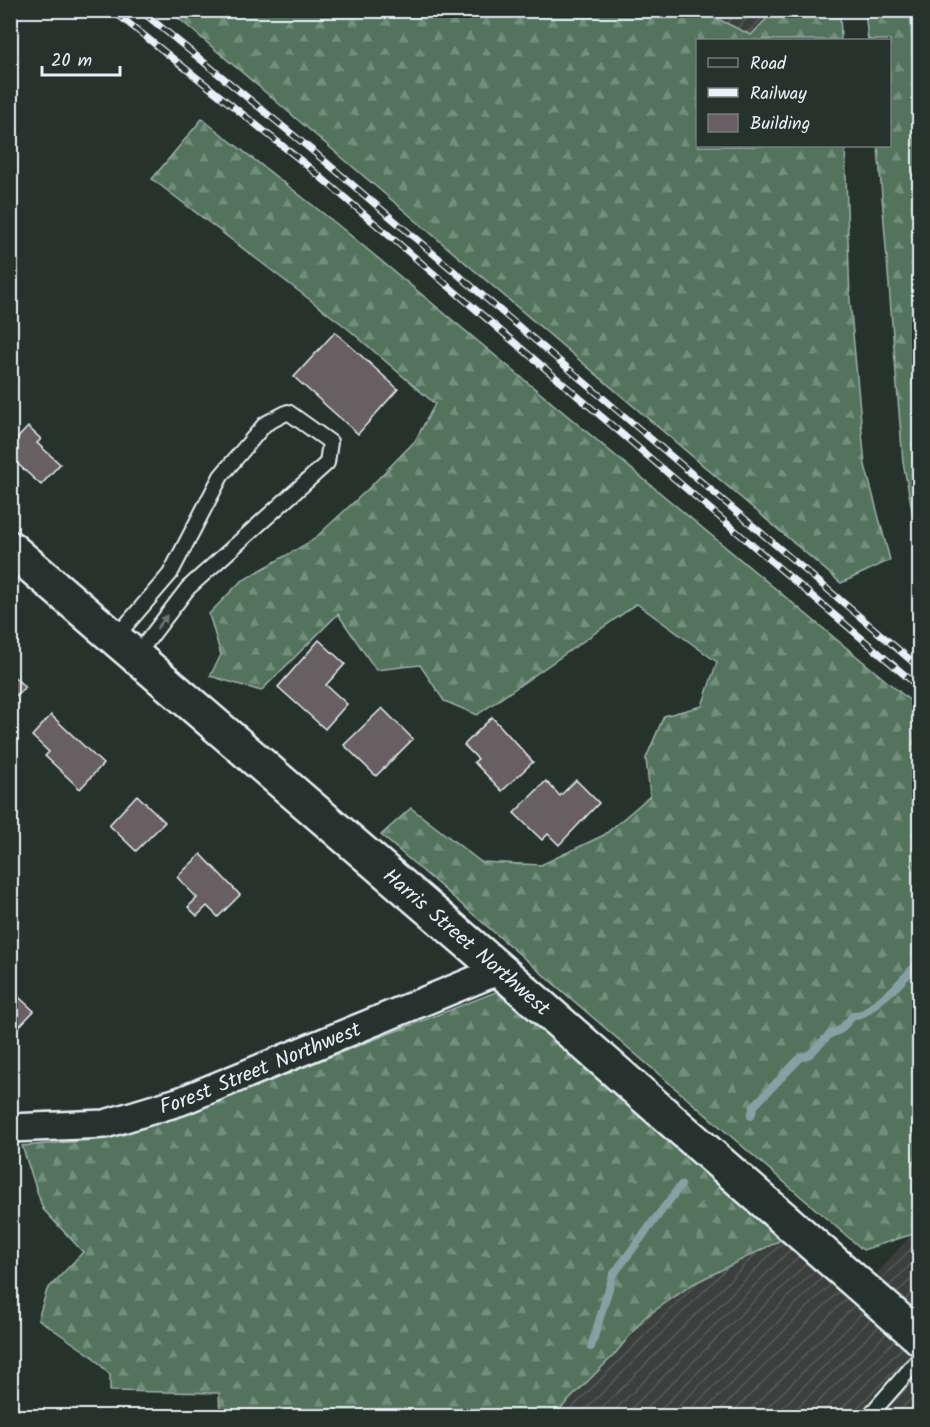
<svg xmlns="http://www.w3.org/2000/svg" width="930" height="1427" font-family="Kalam,sans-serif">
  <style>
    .industrial { fill: url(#industrial-furrows) }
    .forest { fill: url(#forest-firs); stroke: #9db2aa; stroke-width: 1.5 }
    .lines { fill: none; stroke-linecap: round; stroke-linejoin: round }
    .stream { stroke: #87a0a3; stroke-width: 8 }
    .building { fill: #685e63; stroke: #e8f1f8; stroke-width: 1.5 }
    .service-casing { stroke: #e8f1f8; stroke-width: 18 }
    .minor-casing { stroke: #e8f1f8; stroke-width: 32 }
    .tertiary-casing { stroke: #e8f1f8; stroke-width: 38 }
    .service { stroke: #26332d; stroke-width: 14 }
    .minor { stroke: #26332d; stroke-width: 27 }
    .tertiary { stroke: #26332d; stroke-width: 33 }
    .rail-casing { stroke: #e8f1f8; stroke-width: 7 }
    .rail { stroke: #26332d; stroke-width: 4.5; stroke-dasharray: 14; stroke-linecap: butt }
    .oneway { fill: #6a7674 }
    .labels { text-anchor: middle; stroke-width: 4.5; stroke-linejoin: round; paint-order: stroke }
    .street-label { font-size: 21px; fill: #e8f1f8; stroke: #26332d }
  </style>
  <defs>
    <pattern id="industrial-furrows" width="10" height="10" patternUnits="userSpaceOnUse" patternTransform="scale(1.5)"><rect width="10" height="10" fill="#3a403d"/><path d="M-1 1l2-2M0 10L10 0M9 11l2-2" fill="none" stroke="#565c5a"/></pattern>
    <pattern id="forest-firs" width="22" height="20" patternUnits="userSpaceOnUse" patternTransform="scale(1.5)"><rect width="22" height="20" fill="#52735d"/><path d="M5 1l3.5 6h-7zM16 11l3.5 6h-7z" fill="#738e7d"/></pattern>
  </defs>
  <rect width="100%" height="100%" fill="#26332d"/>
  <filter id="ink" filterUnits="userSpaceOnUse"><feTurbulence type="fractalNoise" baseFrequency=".0167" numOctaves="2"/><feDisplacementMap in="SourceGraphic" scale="12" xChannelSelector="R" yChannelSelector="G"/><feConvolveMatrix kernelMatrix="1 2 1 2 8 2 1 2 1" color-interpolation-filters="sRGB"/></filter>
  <g filter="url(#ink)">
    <!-- industrial -->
    <g class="industrial">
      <path d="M701 11H774L751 35Z"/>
      <path d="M919 1226V1416H553L614 1355 644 1318 693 1284 783 1239 852 1301Z"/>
    </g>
    <!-- forest -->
    <g class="forest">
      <path d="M701 11 751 35 774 11H840L841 40H698V146H845L850 301 865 465 890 560 841 583 170 11Z"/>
      <path d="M865 11H919V546L903 462 878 146H890V40H868Z"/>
      <path d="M202 119 338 225 919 708 920 1226 913 1234 863 1250 381 835 411 808 481 862 541 865 604 835 650 796 646 758 664 716 702 706 717 662 637 604 477 715 444 701 420 665 376 670 338 614 261 691 210 676 221 655 209 614 240 582 313 540 367 490 415 441 435 404 347 328 152 179Z"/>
      <path d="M498 991 783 1239 693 1284 644 1318 614 1355 553 1416H220L219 1393 110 1391V1375L92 1356 38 1319 47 1290 83 1252 43 1209 22 1146 106 1139 187 1113Z"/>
    </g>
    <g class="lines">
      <!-- stream -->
      <g class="stream">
        <path d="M913 10 920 117"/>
        <path d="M751 1116 754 1106 800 1058 810 1054 830 1034 840 1030 853 1016 864 1013 894 989 920 961"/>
        <path d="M591 1347 613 1275 681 1185"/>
      </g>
    </g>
    <!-- building -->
    <g class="building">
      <path d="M335 332 398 389 358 434 294 377Z"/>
      <path d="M28 427 41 439 37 443 60 464 41 485 10 457V446Z"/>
      <path d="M319 640 345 664 326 685 347 704 325 729 278 687Z"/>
      <path d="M10 673 25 687 10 702Z"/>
      <path d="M382 708 413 739 376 776 344 745Z"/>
      <path d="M51 715 103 764 80 789 45 756 49 752 32 736Z"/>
      <path d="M492 717 533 762 502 791 474 762 478 759 464 745Z"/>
      <path d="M576 780 599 803 559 845 548 834 542 840 514 813 546 781 560 796Z"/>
      <path d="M137 795 165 822 136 851 109 825Z"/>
      <path d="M201 854 240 895 218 917 207 906 197 916 188 907 197 898 177 877Z"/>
      <path d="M10 989 34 1011 10 1036Z"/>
    </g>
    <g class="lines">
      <!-- service casing -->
      <g class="service-casing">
        <g id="service">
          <path d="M115 638 170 574 221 476 265 424 288 412 330 442 327 463 188 588 136 656"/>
          <path d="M869 1416 920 1358"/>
        </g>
      </g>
      <!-- minor casing -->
      <g class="minor-casing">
        <g id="minor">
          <path id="s1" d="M10 1128 105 1124 181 1101 500 970"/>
        </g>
      </g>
      <!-- tertiary casing -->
      <g class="tertiary-casing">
        <g id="tertiary">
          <path id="s2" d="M10 548 500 970 920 1338"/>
        </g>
      </g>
      <!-- service -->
      <use href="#service" class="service"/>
      <!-- minor -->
      <use href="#minor" class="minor"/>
      <!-- tertiary -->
      <use href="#tertiary" class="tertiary"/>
      <!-- rail casing -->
      <g class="rail-casing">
        <g id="rail">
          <path d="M112 10 304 163 920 688"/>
          <path d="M140 10 314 152 920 668"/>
        </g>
      </g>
      <!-- rail -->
      <use href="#rail" class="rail"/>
    </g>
    <!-- one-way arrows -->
    <defs><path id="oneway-solid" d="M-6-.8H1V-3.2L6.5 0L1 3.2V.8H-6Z" transform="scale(1.5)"/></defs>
    <use class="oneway" href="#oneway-solid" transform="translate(162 622) rotate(-52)"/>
  </g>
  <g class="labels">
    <!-- street labels -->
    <g class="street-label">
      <text dy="7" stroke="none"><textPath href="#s2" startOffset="603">Harris Street Northwest</textPath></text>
      <text dy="7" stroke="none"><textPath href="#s1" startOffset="260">Forest Street Northwest</textPath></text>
    </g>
  </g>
  <!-- margin -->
  <rect width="930" height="1427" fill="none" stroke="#26332d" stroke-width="36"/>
  <rect x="18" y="18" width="894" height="1391" fill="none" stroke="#e8f1f8" stroke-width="2" filter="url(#ink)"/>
  <!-- legend -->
  <rect x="696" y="39" width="195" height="108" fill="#26332d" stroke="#747f7e" stroke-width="1.5"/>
  <rect x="708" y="58" width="30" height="9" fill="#26332d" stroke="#747f7e" stroke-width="1.5"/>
  <text x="750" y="69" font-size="18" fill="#e8f1f8">Road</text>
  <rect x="708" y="88" width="30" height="9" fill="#e8f1f8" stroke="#747f7e" stroke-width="1.5"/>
  <text x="750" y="99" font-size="18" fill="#e8f1f8">Railway</text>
  <rect x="708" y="114" width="30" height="18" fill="#685e63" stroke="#747f7e" stroke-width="1.5"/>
  <text x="750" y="129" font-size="18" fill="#e8f1f8">Building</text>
  <!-- scale -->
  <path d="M42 66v9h78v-9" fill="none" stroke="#e8f1f8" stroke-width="3"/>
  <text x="51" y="66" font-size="18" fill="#e8f1f8" stroke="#26332d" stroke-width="4.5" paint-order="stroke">20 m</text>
</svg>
